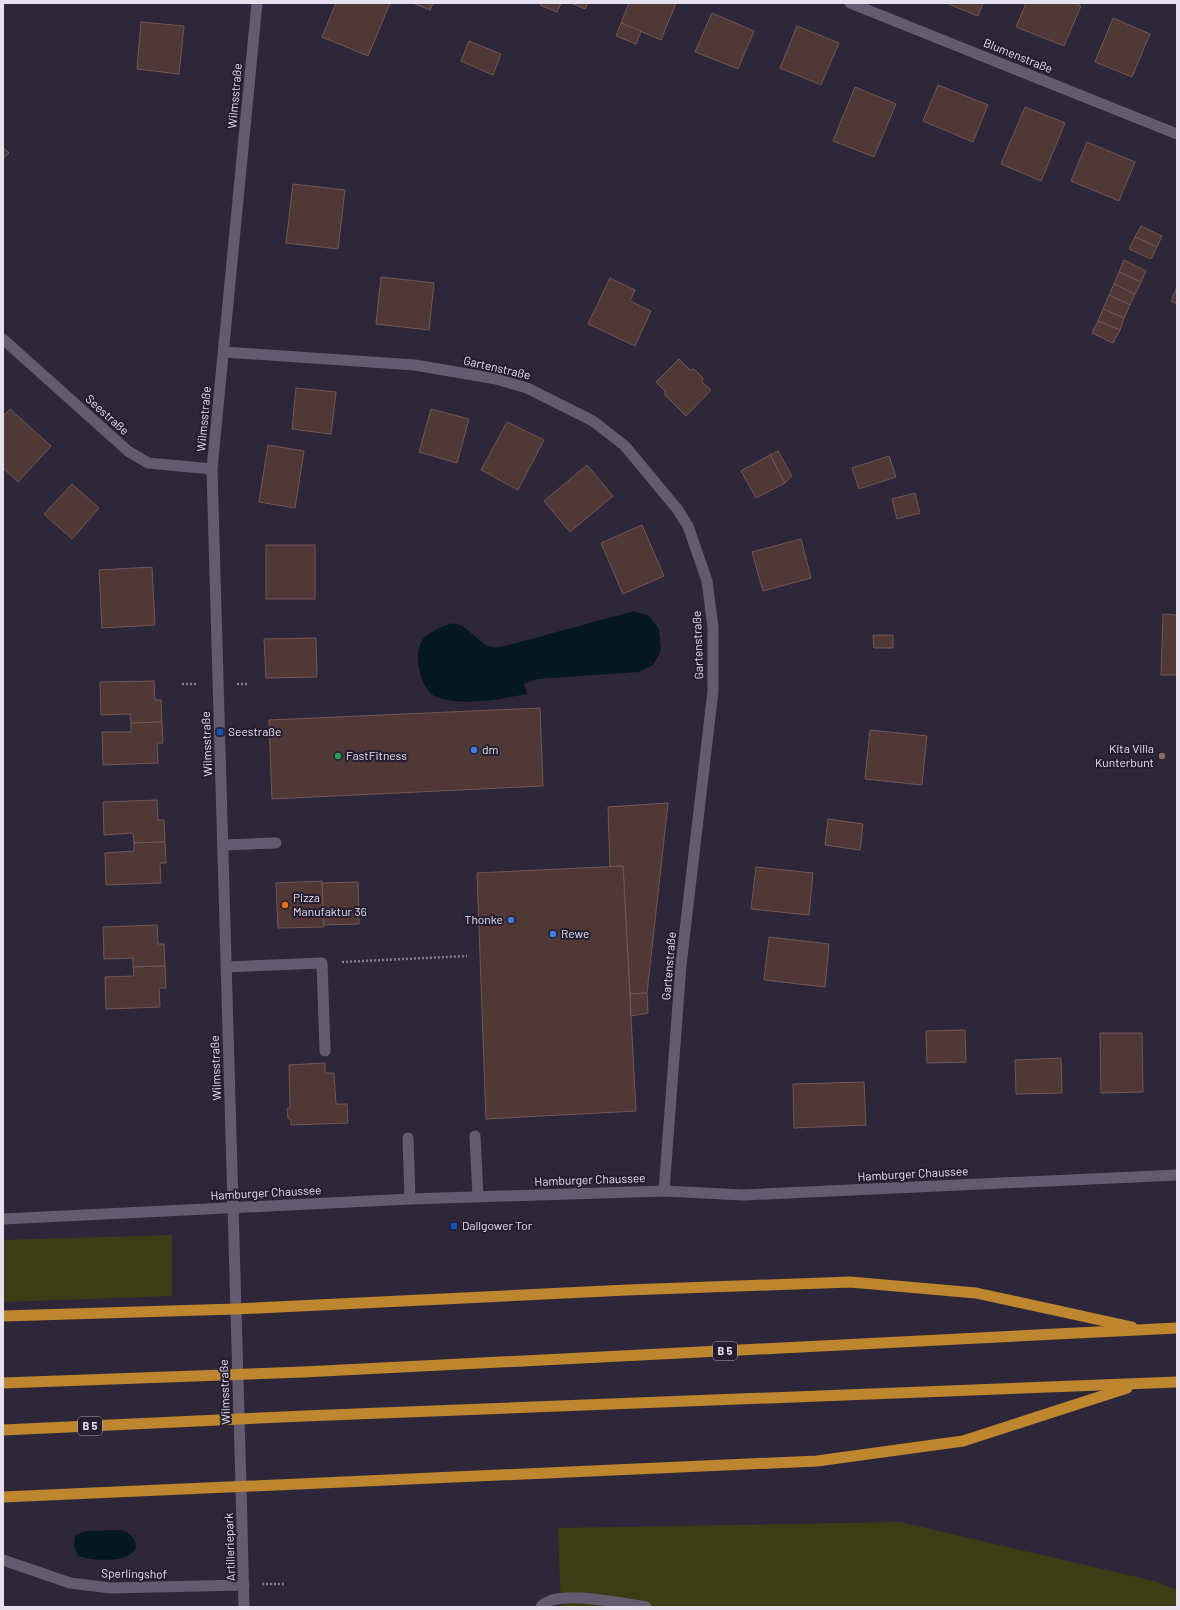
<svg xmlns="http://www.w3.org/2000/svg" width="1180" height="1610" font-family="Barlow,sans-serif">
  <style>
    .green { fill: #3b3e14 }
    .water { fill: #051821 }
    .building { fill: #503837; stroke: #725756 }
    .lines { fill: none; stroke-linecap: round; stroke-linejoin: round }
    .path { stroke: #837d8e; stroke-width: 2.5; stroke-dasharray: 2 2; stroke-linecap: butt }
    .service { stroke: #635c71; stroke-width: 11 }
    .minor { stroke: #635c71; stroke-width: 11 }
    .tertiary { stroke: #635c71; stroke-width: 11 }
    .trunk { stroke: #be862e; stroke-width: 11 }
    .transit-dot { fill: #1a4fb4; stroke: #251e30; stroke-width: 1.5 }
    .shop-dot { fill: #3f7fe0; stroke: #251e30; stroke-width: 1.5 }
    .leisure-dot { fill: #2e9e5b; stroke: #251e30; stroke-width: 1.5 }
    .education-dot { fill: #8d6e63; stroke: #251e30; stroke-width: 1.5 }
    .food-dot { fill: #e8710a; stroke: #251e30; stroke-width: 1.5 }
    .labels { text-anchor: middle; stroke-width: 4; stroke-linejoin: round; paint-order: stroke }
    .shield { fill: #251e30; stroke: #aba6b5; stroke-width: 1 }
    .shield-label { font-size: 11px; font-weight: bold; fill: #e5e1ee }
    .street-label { font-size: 12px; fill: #e5e1ee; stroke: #251e30 }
    .poi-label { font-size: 12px; fill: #e5e1ee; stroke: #251e30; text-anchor: start }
  </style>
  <rect width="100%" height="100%" fill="#2e273a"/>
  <!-- green -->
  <g class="green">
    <path d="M172 1235V1296L3 1302V1240Z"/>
    <path d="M900 1522 1154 1581 1177 1590V1607H561L558 1528Z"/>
  </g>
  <!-- water -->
  <g class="water">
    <path d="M634 611 649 616 659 629 661 650 653 665 639 672 537 679 524 684 527 694C501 699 464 706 439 698 421 693 413 657 421 642 426 634 440 627 449 624 467 620 477 646 493 647 498 648 504 646 509 645Z"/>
    <path d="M121 1530C139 1536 142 1553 122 1558 109 1561 90 1560 78 1556L74 1546 75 1535 86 1531Z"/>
  </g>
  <!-- building -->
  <g class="building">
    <path d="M336 3H390L368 56 322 37Z"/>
    <path d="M413 3H433L430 10Z"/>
    <path d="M541 3H561L557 12 540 5Z"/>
    <path d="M571 3H588L585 9Z"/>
    <path d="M629 3H676L661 40 621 23Z"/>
    <path d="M946 3H983L978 16Z"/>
    <path d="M1026 3H1074L1081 6 1064 46 1016 27Z"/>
    <path d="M712 13 754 31 738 69 695 52Z"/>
    <path d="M1113 18 1150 34 1132 77 1095 62Z"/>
    <path d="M141 22 184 26 179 74 137 69Z"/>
    <path d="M621 23 641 31 636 44 616 36Z"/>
    <path d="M797 26 839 43 821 85 780 68Z"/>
    <path d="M469 41 501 54 493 75 461 61Z"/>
    <path d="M938 85 988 105 973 142 923 121Z"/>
    <path d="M855 87 896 104 874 157 833 141Z"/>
    <path d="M1025 107 1065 123 1041 181 1001 164Z"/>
    <path d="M1087 142 1135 162 1119 201 1071 181Z"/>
    <path d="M3 147 9 153 3 158Z"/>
    <path d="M293 184 345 190 338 249 286 243Z"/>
    <path d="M1141 226 1162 236 1157 247 1135 237Z"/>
    <path d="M1135 237 1157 247 1151 259 1129 249Z"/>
    <path d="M1124 260 1146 271 1141 282 1119 272Z"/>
    <path d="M1119 272 1141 282 1135 294 1114 284Z"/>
    <path d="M381 277 434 283 429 330 376 324Z"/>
    <path d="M610 278 635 290 630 301 651 311 635 346 588 324Z"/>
    <path d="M1114 284 1135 294 1130 305 1109 295Z"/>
    <path d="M1177 287V304L1171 301Z"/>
    <path d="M1109 295 1130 305 1124 318 1103 309Z"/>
    <path d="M1103 309 1124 318 1120 330 1098 321Z"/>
    <path d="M1098 321 1120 330 1113 343 1092 333Z"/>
    <path d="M679 359 690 370 694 369 703 378 702 382 711 390 686 416 665 395V391L656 382Z"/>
    <path d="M296 388 336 392 331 434 292 429Z"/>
    <path d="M10 409 51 446 18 482 3 468V416Z"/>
    <path d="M431 409 469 419 457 463 419 452Z"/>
    <path d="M507 422 544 440 518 490 481 470Z"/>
    <path d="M268 445 304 451 295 508 259 502Z"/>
    <path d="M778 451 792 476 785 483 770 455Z"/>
    <path d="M770 455 785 483 756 498 741 471Z"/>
    <path d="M889 456 896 477 859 489 852 468Z"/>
    <path d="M587 465 613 496 570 532 544 501Z"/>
    <path d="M72 484 99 508 72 539 44 514Z"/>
    <path d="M915 493 920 513 897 519 892 499Z"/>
    <path d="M642 525 664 576 623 594 601 543Z"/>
    <path d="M801 539 811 578 763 591 752 552Z"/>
    <rect x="266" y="545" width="49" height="54"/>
    <path d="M152 567 155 625 102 628 99 570Z"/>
    <path d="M1163 614 1177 615V675H1161Z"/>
    <path d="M873 635H893V648H874Z"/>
    <path d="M316 638 317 677 266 678 264 639Z"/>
    <path d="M154 681 155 700H161L162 722 131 723 130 714 101 715 100 682Z"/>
    <path d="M540 708 543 786 272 799 269 720Z"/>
    <path d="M162 722 163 743H157L158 763 103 765 102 732H131V723Z"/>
    <path d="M870 730 927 736 922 785 865 779Z"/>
    <path d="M157 800 158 820H164L165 842 134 843 133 833 104 835 103 802Z"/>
    <path d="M668 803 647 993 630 994 623 866 610 867 608 807Z"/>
    <path d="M828 819 863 824 860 850 825 845Z"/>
    <path d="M165 842 166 863H160L161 883 106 885 105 853 134 851V843Z"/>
    <path d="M623 866 636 1111 486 1119 477 873Z"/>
    <path d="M756 867 813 873 809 915 751 909Z"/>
    <path d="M322 881 324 927 278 928 276 883Z"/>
    <path d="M358 882 359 924 324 925 322 883Z"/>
    <path d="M157 925 158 944H164L165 966 133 967V958L104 959 103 927Z"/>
    <path d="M769 937 829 944 825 987 764 980Z"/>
    <path d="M165 966 166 988H159L160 1007 106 1009 105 977 134 976 133 967Z"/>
    <path d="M647 993 648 1013 631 1016 630 994Z"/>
    <path d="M965 1030 966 1062 927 1063 926 1031Z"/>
    <path d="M1100 1033H1142L1143 1092 1101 1093Z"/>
    <path d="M1061 1058 1062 1093 1016 1094 1015 1060Z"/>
    <path d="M325 1063V1073H334L336 1104H347L348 1123 291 1125V1120L288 1118 287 1109 290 1107 289 1065Z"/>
    <path d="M864 1082 866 1125 794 1128 793 1084Z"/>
  </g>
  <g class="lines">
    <!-- path -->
    <g class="path">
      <path d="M182 684H198"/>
      <path d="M237 684H248"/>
      <path d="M342 962 467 956"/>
      <path d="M262 1584H286"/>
    </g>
    <!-- service -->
    <g class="service">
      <path d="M223 845 276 843"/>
      <path d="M226 967 322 963 325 1051"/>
      <path d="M475 1136 478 1197"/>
      <path d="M408 1138 410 1199"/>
    </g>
    <!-- minor -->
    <g class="minor">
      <path d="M850 3 1177 134"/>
      <path d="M3 339 128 451 148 463 212 469"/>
      <path d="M224 352 415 365 496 379 527 388 593 421 625 446 678 510 688 526 707 581 713 627V691L681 965 664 1191"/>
      <path d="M3 1219 410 1199 664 1191 743 1195 1177 1175"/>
      <path d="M241 1486 244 1607"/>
      <path d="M3 1560 70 1583 111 1588 244 1585"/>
      <path d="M541 1607C555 1588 625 1604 646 1607"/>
    </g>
    <!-- tertiary -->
    <path class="tertiary" d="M241 1486 212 469 257 3"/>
    <!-- trunk -->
    <g class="trunk">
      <path d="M3 1316 236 1309 627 1290 850 1282 976 1293 1132 1327"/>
      <path d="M3 1383 303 1372 1177 1328"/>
      <path d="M3 1430 304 1416 1177 1382"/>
      <path d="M3 1497 817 1461 963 1441 1127 1388"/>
    </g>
  </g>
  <!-- markers -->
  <g class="transit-dot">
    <rect x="216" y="728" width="8" height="8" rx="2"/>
    <rect x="450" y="1222" width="8" height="8" rx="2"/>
  </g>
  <g class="shop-dot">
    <circle cx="474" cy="750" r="4"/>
    <circle cx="511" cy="920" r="4"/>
    <circle cx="553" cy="934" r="4"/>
  </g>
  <circle class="leisure-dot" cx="338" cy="756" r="4"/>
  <circle class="education-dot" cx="1162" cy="756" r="4"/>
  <circle class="food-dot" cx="285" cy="905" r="4"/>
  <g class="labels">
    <!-- shield labels -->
    <g class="shield">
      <rect x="713" y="1342" width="24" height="18" rx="3"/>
      <rect x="78" y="1417" width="24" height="18" rx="3"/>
    </g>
    <g class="shield-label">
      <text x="725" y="1355">B 5</text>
      <text x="90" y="1430">B 5</text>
    </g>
    <!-- street labels -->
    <g class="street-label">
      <text transform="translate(1018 56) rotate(22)" y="4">Blumenstraße</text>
      <text transform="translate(235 96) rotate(-85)" y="4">Wilmsstraße</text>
      <text transform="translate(497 368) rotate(13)" y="4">Gartenstraße</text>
      <text transform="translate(107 415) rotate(42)" y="4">Seestraße</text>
      <text transform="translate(204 419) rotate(-85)" y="4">Wilmsstraße</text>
      <text transform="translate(698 645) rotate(-92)" y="4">Gartenstraße</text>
      <text transform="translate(207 744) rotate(-92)" y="4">Wilmsstraße</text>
      <text transform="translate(669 966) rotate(-85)" y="4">Gartenstraße</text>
      <text transform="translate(216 1068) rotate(-92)" y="4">Wilmsstraße</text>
      <text transform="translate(913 1174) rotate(-3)" y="4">Hamburger Chaussee</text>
      <text transform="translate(590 1180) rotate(-2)" y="4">Hamburger Chaussee</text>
      <text transform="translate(266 1193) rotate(-3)" y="4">Hamburger Chaussee</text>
      <text transform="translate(225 1392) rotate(-92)" y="4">Wilmsstraße</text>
      <text transform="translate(230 1547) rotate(-92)" y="4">Artilleriepark</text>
      <text transform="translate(134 1574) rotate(1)" y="4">Sperlingshof</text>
    </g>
    <!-- poi labels -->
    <g class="poi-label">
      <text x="228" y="736">Seestraße</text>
      <text x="1154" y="753" text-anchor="end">Kita Villa<tspan x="1154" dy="14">Kunterbunt</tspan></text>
      <text x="482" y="754">dm</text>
      <text x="346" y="760">FastFitness</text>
      <text x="293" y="902">Pizza<tspan x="293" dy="14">Manufaktur 36</tspan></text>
      <text x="503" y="924" text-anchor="end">Thonke</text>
      <text x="561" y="938">Rewe</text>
      <text x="462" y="1230">Dallgower Tor</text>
    </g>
  </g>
  <!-- border -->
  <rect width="1180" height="1610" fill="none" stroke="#e5e1ee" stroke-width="8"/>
</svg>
